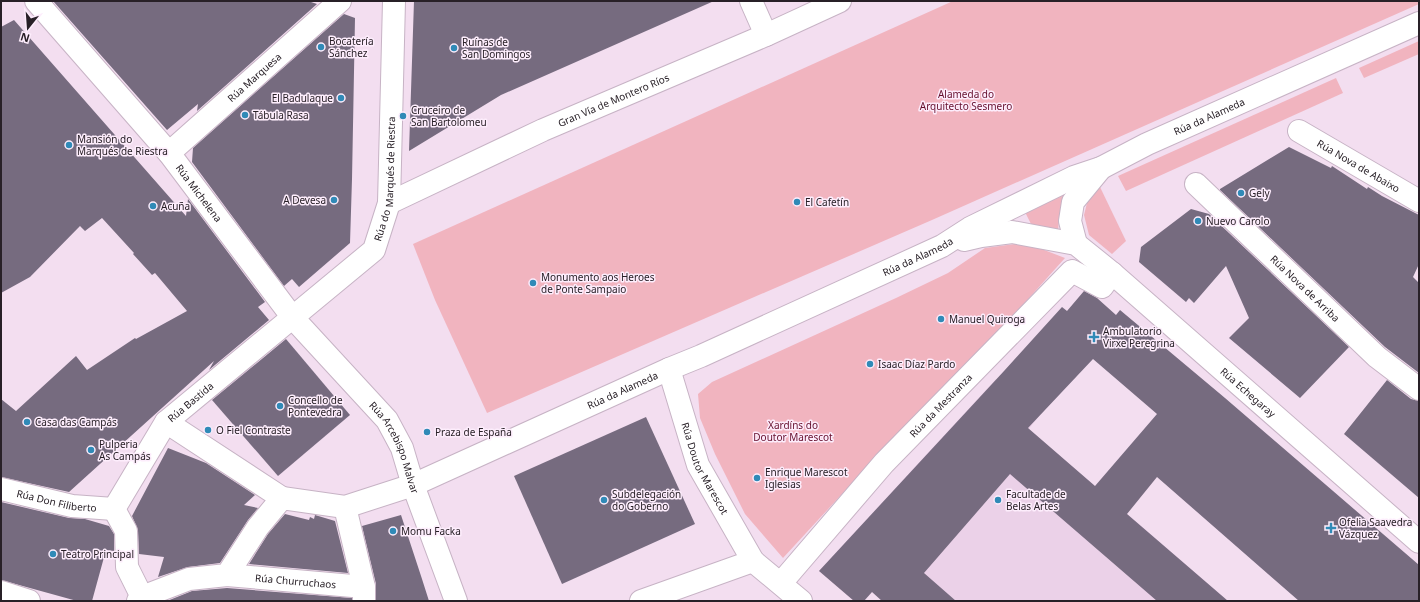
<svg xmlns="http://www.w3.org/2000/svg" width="1420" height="602" font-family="'Noto Sans',sans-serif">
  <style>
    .built { fill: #ebd1e8 }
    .green { fill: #f1b4bf }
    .building { fill: #766b7f; fill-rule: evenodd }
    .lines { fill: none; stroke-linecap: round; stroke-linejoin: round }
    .street-casing { stroke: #c7b3c5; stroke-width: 24 }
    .street { stroke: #fff; stroke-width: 22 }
    .poi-dot { fill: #308ab7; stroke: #fdedfc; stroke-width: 1.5 }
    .labels { text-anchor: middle; stroke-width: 3; stroke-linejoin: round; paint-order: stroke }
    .poi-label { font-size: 10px; fill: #282027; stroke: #fdedfc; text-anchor: start }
    .street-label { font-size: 10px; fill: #282027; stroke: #fdedfc }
    .park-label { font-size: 10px; fill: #650e2c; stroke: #fdedfc }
  </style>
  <rect width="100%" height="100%" fill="#f3def0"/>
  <!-- built -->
  <path class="built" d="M996 379 1039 416 1029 429 1228 601H882L872 592 864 601H854L819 571Z"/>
  <!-- green -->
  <g class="green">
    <path d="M953 1H1419V4L932 220 487 413 435 300 413 244Z"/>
    <path d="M1419 41V54L1364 78 1359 68Z"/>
    <path d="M1336 78 1343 93 1126 191 1118 176Z"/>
    <path d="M1100 187 1126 241 1112 254 1089 235 1084 215 1089 195Z"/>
    <path d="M1066 191 1059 218 1058 232 1031 224 1023 208Z"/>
    <path d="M1015 244 1039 248 1065 258 1003 327 877 456 783 558 745 514 715 454 700 418 698 394 712 382 896 298 948 273 985 248Z"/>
  </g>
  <!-- building -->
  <g class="building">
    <path d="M53 1H308L317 4 197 111 198 104 167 130Z"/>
    <path d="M414 1H714L501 95 409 151Z"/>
    <path d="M344 14 355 18 352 179 350 243 299 287 292 279 284 286 192 162 193 148Z"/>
    <path d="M14 20 186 216 188 199 265 302 258 307 269 320 209 370 214 361 69 492 1 477V399L16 411 76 356 87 370 135 338 136 339 187 311 155 273 152 275 133 254 134 253 102 218 85 231 80 226 30 277 1 293V27Z"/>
    <path d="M1289 147 1331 168 1332 166 1367 189 1368 187 1382 196 1419 215V264L1413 277 1419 283V373L1385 347 1220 190V189Z"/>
    <path d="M1191 209 1209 214 1349 347 1300 398 1229 338 1249 318 1226 266 1194 303 1189 298 1186 302 1139 262 1141 247Z"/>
    <path d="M1084 291 1097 298 1116 315 1120 310 1225 398 1419 565V601H1299L1157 477 1127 514 1228 601H1157L1010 474 924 573 956 601H882L872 592 864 601H854L819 571 1004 371 1062 307 1067 311ZM1093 359 1157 414 1095 486 1028 428Z"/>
    <path d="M286 339 350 415 278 476 212 400Z"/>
    <path d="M1387 380 1411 399 1419 401V498L1344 434Z"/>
    <path d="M646 417 695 524 562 584 514 476Z"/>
    <path d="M168 448 206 463 255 495 244 505 258 508 248 520 220 563 188 567 158 577 164 557 139 554 138 530 132 516Z"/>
    <path d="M1 502 69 518 85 519 109 526 114 534V551L106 550 92 601H77L1 580Z"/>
    <path d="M285 514 309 520 310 517 314 519 315 515 335 521 348 573 249 564 268 534Z"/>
    <path d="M401 515 422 579 429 601H376V584L362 526Z"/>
    <path d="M227 588 352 598V601H167L192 591Z"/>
  </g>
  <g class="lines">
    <!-- street casing -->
    <g class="street-casing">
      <g id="street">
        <path id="s1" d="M36 1 169 153 293 318 387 420 402 448 413 485 456 601"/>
        <path d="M751 1 766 35"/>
        <path id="s2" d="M1299 131 1419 201"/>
        <path id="s3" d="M169 153 340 1"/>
        <path id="s4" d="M1196 184 1377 357 1419 389"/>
        <path id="s5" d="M389 203 543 130 766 35 840 1"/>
        <path id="s6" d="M964 240 981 236 1012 232 1076 244 1112 273 1419 542"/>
        <path d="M1076 244 1070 221 1073 202 1101 168"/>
        <path id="s7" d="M669 369 698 465 753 561 801 601"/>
        <path d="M166 422 282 498"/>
        <path id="s8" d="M1 489 72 506 114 509"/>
        <path d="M345 507 364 587V600"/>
        <path id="s9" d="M114 509 166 422 374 250 389 203 394 1"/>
        <path d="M114 509 126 531 127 567 142 597 146 601"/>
        <path id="s10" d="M227 575 364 587"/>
        <path id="s11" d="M781 583 884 463 1072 271 1102 287 1112 273"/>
        <path d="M1 592 29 601"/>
        <path id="s12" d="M138 601 142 597 189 579 227 575 258 527 282 498 345 507 413 485 669 369 701 356 942 246 970 228 1074 177 1101 168 1147 144 1419 23"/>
        <path d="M641 601 753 561"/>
      </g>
    </g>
    <!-- street -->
    <use href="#street" class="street"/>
  </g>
  <!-- markers -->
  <g class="poi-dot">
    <circle cx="321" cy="47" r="4"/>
    <circle cx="454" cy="48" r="4"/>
    <circle cx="341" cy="98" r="4"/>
    <circle cx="245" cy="115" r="4"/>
    <circle cx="403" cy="116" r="4"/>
    <circle cx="69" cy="145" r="4"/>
    <circle cx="1241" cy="193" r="4"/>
    <circle cx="334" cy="200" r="4"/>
    <circle cx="797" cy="202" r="4"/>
    <circle cx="153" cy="206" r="4"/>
    <circle cx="1198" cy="221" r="4"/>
    <circle cx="533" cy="283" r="4"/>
    <circle cx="941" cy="319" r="4"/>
    <path d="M1092 331h4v4h4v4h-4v4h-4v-4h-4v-4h4z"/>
    <circle cx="870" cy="364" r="4"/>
    <circle cx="280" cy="406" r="4"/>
    <circle cx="27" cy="422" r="4"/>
    <circle cx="208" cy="430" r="4"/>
    <circle cx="427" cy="432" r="4"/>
    <circle cx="91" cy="450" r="4"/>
    <circle cx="757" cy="478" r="4"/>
    <circle cx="604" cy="500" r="4"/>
    <circle cx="998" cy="500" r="4"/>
    <path d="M1329 522h4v4h4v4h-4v4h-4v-4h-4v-4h4z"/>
    <circle cx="393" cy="531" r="4"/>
    <circle cx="53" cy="554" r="4"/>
  </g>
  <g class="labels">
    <!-- poi labels -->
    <g class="poi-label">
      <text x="329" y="45">Bocatería<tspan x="329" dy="12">Sánchez</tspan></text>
      <text x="462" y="46">Ruínas de<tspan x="462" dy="12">San Domingos</tspan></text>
      <text x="333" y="102" text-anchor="end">El Badulaque</text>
      <text x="411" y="114">Cruceiro de<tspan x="411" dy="12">San Bartolomeu</tspan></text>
      <text x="253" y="119">Tábula Rasa</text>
      <text x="77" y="143">Mansión do<tspan x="77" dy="12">Marqués de Riestra</tspan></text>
      <text x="1249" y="197">Gely</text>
      <text x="326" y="204" text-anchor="end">A Devesa</text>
      <text x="805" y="206">El Cafetín</text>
      <text x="161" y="210">Acuña</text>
      <text x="1206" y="225">Nuevo Carolo</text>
      <text x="541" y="281">Monumento aos Heroes<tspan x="541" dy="12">de Ponte Sampaio</tspan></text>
      <text x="949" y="323">Manuel Quiroga</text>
      <text x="1103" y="335">Ambulatorio<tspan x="1103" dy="12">Virxe Peregrina</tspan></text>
      <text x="878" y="368">Isaac Díaz Pardo</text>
      <text x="288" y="404">Concello de<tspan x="288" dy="12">Pontevedra</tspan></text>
      <text x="35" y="426">Casa das Campás</text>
      <text x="216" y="434">O Fiel Contraste</text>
      <text x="435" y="436">Praza de España</text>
      <text x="99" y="448">Pulperia<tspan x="99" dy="12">As Campás</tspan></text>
      <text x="765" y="476">Enrique Marescot<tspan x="765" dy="12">Iglesias</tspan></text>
      <text x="612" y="498">Subdelegación<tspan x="612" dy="12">do Goberno</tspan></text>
      <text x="1006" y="498">Facultade de<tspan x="1006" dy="12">Belas Artes</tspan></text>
      <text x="1339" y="526">Ofelia Saavedra<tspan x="1339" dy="12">Vázquez</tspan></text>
      <text x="401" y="535">Momu Facka</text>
      <text x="61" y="558">Teatro Principal</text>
    </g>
    <!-- street labels -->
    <g class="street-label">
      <text dy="4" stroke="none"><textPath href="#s3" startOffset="114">Rúa Marquesa</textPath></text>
      <text dy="4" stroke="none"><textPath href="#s5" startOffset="247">Gran Vía de Montero Ríos</textPath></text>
      <text dy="4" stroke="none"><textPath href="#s12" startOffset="1202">Rúa da Alameda</textPath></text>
      <text dy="4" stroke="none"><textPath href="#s2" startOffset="69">Rúa Nova de Abaixo</textPath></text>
      <text dy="4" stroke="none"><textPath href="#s9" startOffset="444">Rúa do Marqués de Riestra</textPath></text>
      <text dy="4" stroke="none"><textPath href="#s1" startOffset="252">Rúa Michelena</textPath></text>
      <text dy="4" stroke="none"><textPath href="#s12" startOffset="878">Rúa da Alameda</textPath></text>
      <text dy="4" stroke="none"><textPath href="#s4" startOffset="151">Rúa Nova de Arriba</textPath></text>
      <text dy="4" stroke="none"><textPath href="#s12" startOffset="554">Rúa da Alameda</textPath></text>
      <text dy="4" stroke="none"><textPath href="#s6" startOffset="341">Rúa Echegaray</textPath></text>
      <text dy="4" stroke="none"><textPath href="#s9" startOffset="133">Rúa Bastida</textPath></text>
      <text dy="4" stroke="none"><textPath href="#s11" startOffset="239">Rúa da Mestranza</textPath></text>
      <text dy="4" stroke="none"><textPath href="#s1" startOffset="575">Rúa Arcebispo Malvar</textPath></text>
      <text dy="4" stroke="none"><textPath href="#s7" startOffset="106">Rúa Doutor Marescot</textPath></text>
      <text dy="4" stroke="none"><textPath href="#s8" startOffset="57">Rúa Don Filiberto</textPath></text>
      <text dy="4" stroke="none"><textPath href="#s10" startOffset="69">Rúa Churruchaos</textPath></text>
    </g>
    <!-- park labels -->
    <g class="park-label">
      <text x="966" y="98">Alameda do<tspan x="966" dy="12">Arquitecto Sesmero</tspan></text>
      <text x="793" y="429">Xardíns do<tspan x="793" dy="12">Doutor Marescot</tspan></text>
    </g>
  </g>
  <!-- border -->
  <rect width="1420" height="602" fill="none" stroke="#282027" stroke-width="4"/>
  <!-- north arrow -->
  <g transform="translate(28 28) rotate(197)" stroke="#fdedfc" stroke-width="3" paint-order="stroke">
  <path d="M0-3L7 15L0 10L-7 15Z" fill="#282027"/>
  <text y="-6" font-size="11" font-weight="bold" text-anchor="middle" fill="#282027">N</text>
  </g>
</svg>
